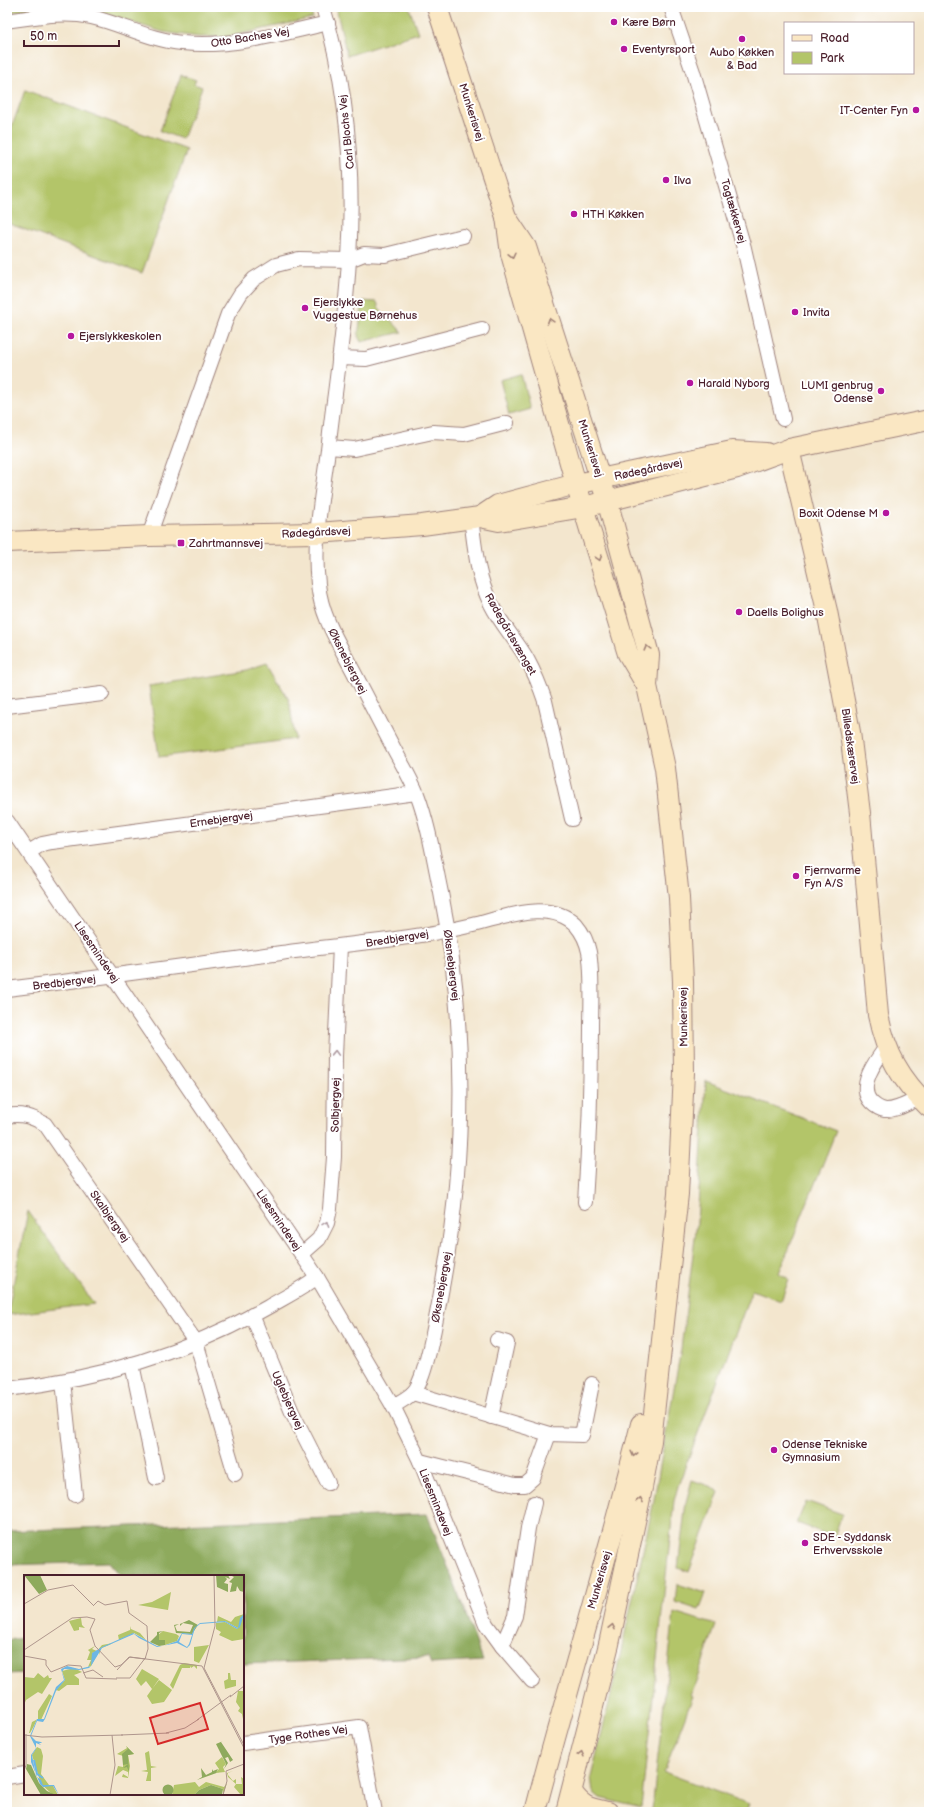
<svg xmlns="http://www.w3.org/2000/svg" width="936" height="1819" font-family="'Balsamiq Sans',sans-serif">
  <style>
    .green { fill: #b3c569; stroke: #7e724a }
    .forest { fill: #8eaa5d; stroke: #6c6444 }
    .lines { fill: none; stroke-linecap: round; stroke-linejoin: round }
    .street-casing { stroke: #9e827c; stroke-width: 16 }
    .secondary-casing { stroke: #9e827c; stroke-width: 22 }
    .street { stroke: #fff; stroke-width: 14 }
    .secondary { stroke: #fae7c3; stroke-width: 20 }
    .oneway { stroke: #a28377 }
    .oneway2 { stroke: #ae9aa0 }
    .poi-dot { fill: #b5179e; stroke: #fff; stroke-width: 1.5 }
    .labels { text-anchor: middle; stroke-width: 4; stroke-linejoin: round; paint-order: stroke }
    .poi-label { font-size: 11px; fill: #4a1f2b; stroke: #fff; text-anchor: start }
    .street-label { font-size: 11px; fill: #4a1f2b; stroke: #fff }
    .inset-river { fill: none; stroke: #6db7e5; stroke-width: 2 }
    .inset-road { fill: none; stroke: #af968d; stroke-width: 1 }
    .view { fill: #d62828; fill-opacity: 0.15; stroke: #d62828; stroke-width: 2 }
    .inset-edge { fill: none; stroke: #4a1f2b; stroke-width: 2 }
  </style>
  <rect width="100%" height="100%" fill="#fff"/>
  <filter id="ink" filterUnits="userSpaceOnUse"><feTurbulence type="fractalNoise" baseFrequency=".025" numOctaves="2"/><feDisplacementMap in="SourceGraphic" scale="8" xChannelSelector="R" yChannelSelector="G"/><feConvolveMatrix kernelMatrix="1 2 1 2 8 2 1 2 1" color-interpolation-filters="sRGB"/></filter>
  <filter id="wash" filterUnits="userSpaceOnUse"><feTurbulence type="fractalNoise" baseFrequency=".012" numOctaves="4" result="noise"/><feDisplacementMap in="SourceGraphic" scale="16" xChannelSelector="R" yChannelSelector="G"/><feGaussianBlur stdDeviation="0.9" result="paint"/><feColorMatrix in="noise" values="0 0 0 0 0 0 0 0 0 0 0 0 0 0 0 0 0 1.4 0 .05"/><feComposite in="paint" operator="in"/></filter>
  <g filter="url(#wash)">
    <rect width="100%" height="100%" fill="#f3e6ce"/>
    <!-- green -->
    <g class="green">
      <path d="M7 7H310L313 18 227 37H199L163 32 85 8 47 7 7 13Z"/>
      <path d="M336 7H409L418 33 347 56Z"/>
      <path d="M181 75 196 80 194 84 202 87 182 139 160 131Z"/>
      <path d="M25 90 187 150 142 273 7 223V140Z"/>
      <path d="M363 301 377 302 379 308 402 332 361 342 358 336Z"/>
      <path d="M521 374 530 409 509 415 500 380Z"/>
      <path d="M267 663 289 700 295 739 159 757 149 686 246 670Z"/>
      <path d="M706 1081 836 1131 779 1273 789 1279 781 1301 752 1290 678 1486 674 1501 641 1808 600 1798 593 1792 591 1777 616 1674 653 1505 681 1349 697 1222Z"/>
      <path d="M28 1211 94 1304 7 1315Z"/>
      <path d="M692 1480 712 1487 719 1492 689 1572 678 1568 686 1502Z"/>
      <path d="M806 1501 842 1514 834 1537 797 1523Z"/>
      <path d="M677 1584 706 1593 699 1610 675 1602Z"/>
      <path d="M674 1612 716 1625 691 1695 693 1696 664 1772 749 1804 746 1812H661L652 1810Z"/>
    </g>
    <!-- forest -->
    <g class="forest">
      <path d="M427 1514 452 1577 483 1661 431 1664 428 1657 243 1664V1576H121L109 1562 7 1565V1531Z"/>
      <path d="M25 1638V1673L7 1674V1640Z"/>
    </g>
  </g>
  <g filter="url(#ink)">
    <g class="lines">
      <!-- street casing -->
      <g class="street-casing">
        <g id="street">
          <path d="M323 7C348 88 354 175 349 259 346 317 337 375 330 433 325 483 312 534 318 584 321 614 336 639 350 665 365 693 379 721 394 749 402 764 411 779 417 794 429 826 434 860 441 893 468 1027 466 1163 440 1298 436 1319 427 1372 416 1389 411 1397 401 1401 393 1406"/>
          <path d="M671 7 693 72 744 248 783 419"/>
          <path d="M7 21C35 17 63 11 91 17 122 24 150 40 182 43 230 48 281 34 328 23"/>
          <path d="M339 358 366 359 482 329"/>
          <path d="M329 447 354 449 433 432 464 434 507 423"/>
          <path d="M471 518C475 548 477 577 491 604 501 624 516 640 527 659 534 672 540 686 545 701L572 819"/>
          <path d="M149 536 228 314 241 293 254 279 276 265 299 259 349 260 364 254 385 255 463 236"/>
          <path d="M7 706 102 694"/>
          <path d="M7 821 317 1277 393 1406 420 1461 486 1624 502 1646 532 1681"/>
          <path d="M29 852 42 844 52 842 416 793"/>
          <path d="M7 989C98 978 189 965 281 953 344 944 410 940 473 925 503 918 549 898 576 925 582 932 587 942 589 952 593 974 591 1006 591 1029 591 1087 589 1144 585 1202"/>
          <path d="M887 1046C877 1059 856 1086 871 1102 875 1106 879 1109 885 1110 896 1111 910 1102 920 1098"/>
          <path d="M7 1116C22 1113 32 1117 45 1124L196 1342 235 1474"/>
          <path d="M302 1254 319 1239 327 1223 330 1209 334 1157 335 1056 340 946"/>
          <path d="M252 1315 292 1412 328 1483"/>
          <path d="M132 1364 156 1478"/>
          <path d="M63 1381 75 1495"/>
          <path d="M7 1389C98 1379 188 1352 268 1307 285 1297 302 1289 317 1277"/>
          <path d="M413 1393 549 1434 582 1435 592 1384"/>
          <path d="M491 1417 507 1343 497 1340"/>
          <path d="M420 1461 515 1485H525L533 1478 549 1434"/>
          <path d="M502 1646 515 1616 528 1528 534 1503"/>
          <path d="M243 1743 359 1727 375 1812"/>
          <path d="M7 1777 25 1774"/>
        </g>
      </g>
      <!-- secondary casing -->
      <g class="secondary-casing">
        <g id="secondary">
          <path d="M437 7 506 217 511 254 576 484 628 654 647 686"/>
          <path d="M506 217 526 247 607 500 649 655 647 686 665 768 679 898 683 981 684 1073 678 1194 651 1441 639 1503 609 1644 566 1812"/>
          <path d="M789 449 827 611 850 732 860 813 878 1015C886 1054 900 1079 929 1107"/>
          <path d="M480 517 498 505 576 484 732 451 766 453"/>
          <path d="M7 542 149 536 317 533 422 525 480 517 499 521 584 507 737 468 789 449 929 420"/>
          <path d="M572 1792C583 1808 590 1808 608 1812"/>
          <path d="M535 1812C569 1682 609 1554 641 1424"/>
        </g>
      </g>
      <!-- street -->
      <use href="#street" class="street"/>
      <!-- secondary -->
      <use href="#secondary" class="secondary"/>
    </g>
    <!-- one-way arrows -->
    <defs><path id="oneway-chevron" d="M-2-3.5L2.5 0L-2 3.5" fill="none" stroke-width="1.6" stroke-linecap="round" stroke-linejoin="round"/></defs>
    <g class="oneway">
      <use href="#oneway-chevron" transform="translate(512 255) rotate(77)"/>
      <use href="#oneway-chevron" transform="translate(550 321) rotate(-108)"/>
      <use href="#oneway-chevron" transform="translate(599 558) rotate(73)"/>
      <use href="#oneway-chevron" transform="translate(647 648) rotate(-105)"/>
      <use href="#oneway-chevron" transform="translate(634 1454) rotate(104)"/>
      <use href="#oneway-chevron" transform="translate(640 1500) rotate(-79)"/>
      <use href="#oneway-chevron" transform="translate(612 1627) rotate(-78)"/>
      <use href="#oneway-chevron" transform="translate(581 1754) rotate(-76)"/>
    </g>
    <g class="oneway2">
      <use href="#oneway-chevron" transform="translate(335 1053) rotate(-88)"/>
      <use href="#oneway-chevron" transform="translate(326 1224) rotate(-69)"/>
    </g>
  </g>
  <!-- markers -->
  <g class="poi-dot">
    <circle cx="614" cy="22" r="4"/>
    <circle cx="742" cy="39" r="4"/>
    <circle cx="624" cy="49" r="4"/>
    <circle cx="916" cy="110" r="4"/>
    <circle cx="666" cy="180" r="4"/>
    <circle cx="574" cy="214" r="4"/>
    <circle cx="305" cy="308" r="4"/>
    <circle cx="795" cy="312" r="4"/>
    <circle cx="71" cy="336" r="4"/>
    <circle cx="690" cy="383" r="4"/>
    <circle cx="881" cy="391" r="4"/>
    <circle cx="886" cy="513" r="4"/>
    <rect x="177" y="539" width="8" height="8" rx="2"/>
    <circle cx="739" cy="612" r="4"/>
    <circle cx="796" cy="876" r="4"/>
    <circle cx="774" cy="1450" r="4"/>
    <circle cx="805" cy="1543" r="4"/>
  </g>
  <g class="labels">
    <!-- poi labels -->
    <g class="poi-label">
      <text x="622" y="26">Kære Børn</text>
      <text x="632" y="53">Eventyrsport</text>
      <text x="742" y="56" text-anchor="middle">Aubo Køkken<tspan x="742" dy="13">&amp; Bad</tspan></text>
      <text x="908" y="114" text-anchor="end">IT-Center Fyn</text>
      <text x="674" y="184">Ilva</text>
      <text x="582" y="218">HTH Køkken</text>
      <text x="313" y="306">Ejerslykke<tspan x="313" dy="13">Vuggestue Børnehus</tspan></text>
      <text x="803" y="316">Invita</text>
      <text x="79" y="340">Ejerslykkeskolen</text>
      <text x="698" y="387">Harald Nyborg</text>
      <text x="873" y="389" text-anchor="end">LUMI genbrug<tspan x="873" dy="13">Odense</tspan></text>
      <text x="878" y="517" text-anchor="end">Boxit Odense M</text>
      <text x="189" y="547">Zahrtmannsvej</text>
      <text x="747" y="616">Daells Bolighus</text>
      <text x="804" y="874">Fjernvarme<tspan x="804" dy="13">Fyn A/S</tspan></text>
      <text x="782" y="1448">Odense Tekniske<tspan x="782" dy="13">Gymnasium</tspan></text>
      <text x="813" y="1541">SDE - Syddansk<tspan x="813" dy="13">Erhvervsskole</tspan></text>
    </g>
    <!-- street labels -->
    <g class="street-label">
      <text transform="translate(250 37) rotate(-9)" y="4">Otto Baches Vej</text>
      <text transform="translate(472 112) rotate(72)" y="4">Munkerisvej</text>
      <text transform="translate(346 132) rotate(-96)" y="4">Carl Blochs Vej</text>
      <text transform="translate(734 211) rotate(74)" y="4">Tagtækkervej</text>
      <text transform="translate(591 448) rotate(72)" y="4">Munkerisvej</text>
      <text transform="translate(648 469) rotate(-12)" y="4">Rødegårdsvej</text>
      <text transform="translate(316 532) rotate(-3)" y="4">Rødegårdsvej</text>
      <text transform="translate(511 634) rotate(60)" y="4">Rødegårdsvænget</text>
      <text transform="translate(348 661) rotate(63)" y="4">Øksnebjergvej</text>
      <text transform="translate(851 746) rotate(82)" y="4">Billedskærervej</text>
      <text transform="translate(221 819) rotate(-8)" y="4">Ernebjergvej</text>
      <text transform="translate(397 938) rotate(-9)" y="4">Bredbjergvej</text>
      <text transform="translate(97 952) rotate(56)" y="4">Lisesmindevej</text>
      <text transform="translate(452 965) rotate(83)" y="4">Øksnebjergvej</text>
      <text transform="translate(64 982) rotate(-7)" y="4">Bredbjergvej</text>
      <text transform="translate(683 1017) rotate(-91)" y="4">Munkerisvej</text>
      <text transform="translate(335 1105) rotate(-89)" y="4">Solbjergvej</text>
      <text transform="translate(110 1216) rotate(55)" y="4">Skalbjergvej</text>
      <text transform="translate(279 1220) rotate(56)" y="4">Lisesmindevej</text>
      <text transform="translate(441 1287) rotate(-80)" y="4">Øksnebjergvej</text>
      <text transform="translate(288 1400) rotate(66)" y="4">Uglebjergvej</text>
      <text transform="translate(436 1502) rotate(68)" y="4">Lisesmindevej</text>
      <text transform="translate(599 1580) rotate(-74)" y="4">Munkerisvej</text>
      <text transform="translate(308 1734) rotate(-8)" y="4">Tyge Rothes Vej</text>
    </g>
  </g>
  <!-- overview -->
  <g transform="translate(24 1575)">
    <rect width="220" height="220" fill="#f3e6ce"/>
    <path d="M147 17 144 35 114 30 128 27ZM220 39 214 53 201 46 193 47 194 41 207 47 211 42ZM220 40V64L208 66 195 60 197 57 192 54V48L201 47 213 54ZM57 43 58 50 61 53 55 52V55L50 56 45 46ZM107 51V54L116 58 122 65 110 58 95 65 94 60 106 55ZM139 56 152 59 155 61 153 66 141 70V65L135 66 134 60ZM89 68 85 70 77 73 75 80V76L68 78H74L67 91 64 92 67 85H63L66 77 64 75 71 71 68 74 73 76 78 70ZM185 70 175 88 170 86V72ZM160 88 173 90V94L170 91 167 93V91L166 93H158L149 114 146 110 156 90ZM50 93 58 97 50 100 55 104V110H43L35 116 32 115 41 105 38 96ZM118 94 135 104 128 114 135 105 148 115 140 127 128 129 123 121 128 114 122 106 117 111 112 104ZM14 98 20 103 24 100 25 103H28L18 119 14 117 2 125 0 130V102L10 103ZM204 98H206L207 105H212V111L201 114 200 106 204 104ZM214 116H220V143L219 144 218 139 214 136 216 133 212 127ZM25 119 28 121 17 145 20 144 19 145 13 144 10 151 6 158H5L8 147 14 144V136ZM102 171 110 179 104 180 106 191 104 203 98 202 99 199 104 202V197L99 195 91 201 94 191 99 192V181L93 179 103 173ZM13 172 17 174 19 181 17 199 25 210 23 211H29L34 220 28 219 17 209 8 180ZM125 176 127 191 133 192 127 193V206H122L124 197 117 196 123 195 121 178ZM198 182 202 189 199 192 201 197 191 198 195 194 191 188ZM209 196 204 198V200L209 206 212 204V209H218L217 202 220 204V220H217L210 212 212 209 204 202 203 198ZM171 207 175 212 182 207 200 212 203 208 199 220V214L187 210 175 215 170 220H148L150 210Z" fill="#b3c569"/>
    <path d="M0 0H16L23 15 15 19ZM192 0H204L206 4 201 2 203 4 200 8 204 9V17L193 12ZM206 0 220 1V17L216 16 213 11 212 16 206 17 208 8 205 7 210 2ZM165 45 174 50 168 59 152 58 150 50 155 49 151 51 153 56 166 57 169 50 159 48 156 51V49ZM139 56 135 58V65H141V70L135 71 126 67 133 60V57ZM199 166 197 167 209 185 206 187 204 182 201 183 204 188 200 194 202 189 192 169ZM102 171 110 179 104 180 105 197 103 192 99 193 104 189 99 190 98 179 104 174ZM3 189 7 190 15 208 23 216 32 220H17L2 194ZM177 193 182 200 188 197V194L189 196 194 194 192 198 198 196 173 205 178 202ZM138.5 215a5.5 5.5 0 1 1 11 0a5.5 5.5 0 1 1-11 0ZM187 210 199 214 198 220H170L175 215Z" fill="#8eaa5d"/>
    <path d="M220 39 216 52 213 54 201 47 176 49 171 53 166 70 163 73 153 68 133 72 115 63 110 59 78 73 67 91 65 93 55 95 40 94 38 97 41 105 32 116 21 144 19 147 13 146 7 161 12 166 17 167 13 168 17 167 18 168H15L17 170 12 168V174L8 180 12 201 17 205 19 210H30L35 220 29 211 19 212 16 209 7 187V180L12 173 6 161 13 144H20L32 112 40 105 37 94 43 91 55 94 67 91 68 78 78 72 109 58 133 71H139L153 66 158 58 168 59 170 53 176 48 201 46 214 53 216 43ZM158 59 168 60 165 69 161 68 165 69 163 72 155 67Z" fill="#6db7e5" fill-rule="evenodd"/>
    <path class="inset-river" d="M10 185 13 199 19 203"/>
    <path class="inset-road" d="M190 0 191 51 180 93 220 170M0 29 24 15 49 10 70 31M81 30 103 26 105 38 123 51 124 74 121 84M69 31 74 26 81 30M0 75 48 43 63 42 71 44 66 55 71 71 91 92 97 90 106 82 178 91 220 173M0 81 22 85V90L27 97M93 95 105 82 121 84M27 97 44 90 57 91 62 103M59 98 69 95 79 102M62 103 93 104M92 103H106L122 82M206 122 220 111M173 145 207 120M142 158 161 153 175 144M0 160 18 162 99 160M97 160 145 158M0 196 2 190V159M86 220 91 190 88 160M199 220 203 206 202 196 220 189"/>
    <path class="view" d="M176 128 184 154 134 169 126 143Z"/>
    <rect width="220" height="220" class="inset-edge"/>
  </g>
  <!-- margin -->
  <rect width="936" height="1819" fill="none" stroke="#fff" stroke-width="24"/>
  <!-- legend -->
  <rect x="784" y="22" width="130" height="52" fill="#ffffff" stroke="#b7a5aa"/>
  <rect x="792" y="35" width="20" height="6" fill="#fae7c3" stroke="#b7a5aa"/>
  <text x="820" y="42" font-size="12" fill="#4a1f2b">Road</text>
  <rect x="792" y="52" width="20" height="12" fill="#b3c569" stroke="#b7a5aa"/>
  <text x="820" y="62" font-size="12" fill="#4a1f2b">Park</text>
  <!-- scale -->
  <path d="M24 40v6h95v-6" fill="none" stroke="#4a1f2b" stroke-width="2"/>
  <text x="30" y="40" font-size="12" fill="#4a1f2b" stroke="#ffffff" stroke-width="3" paint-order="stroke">50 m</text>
</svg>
